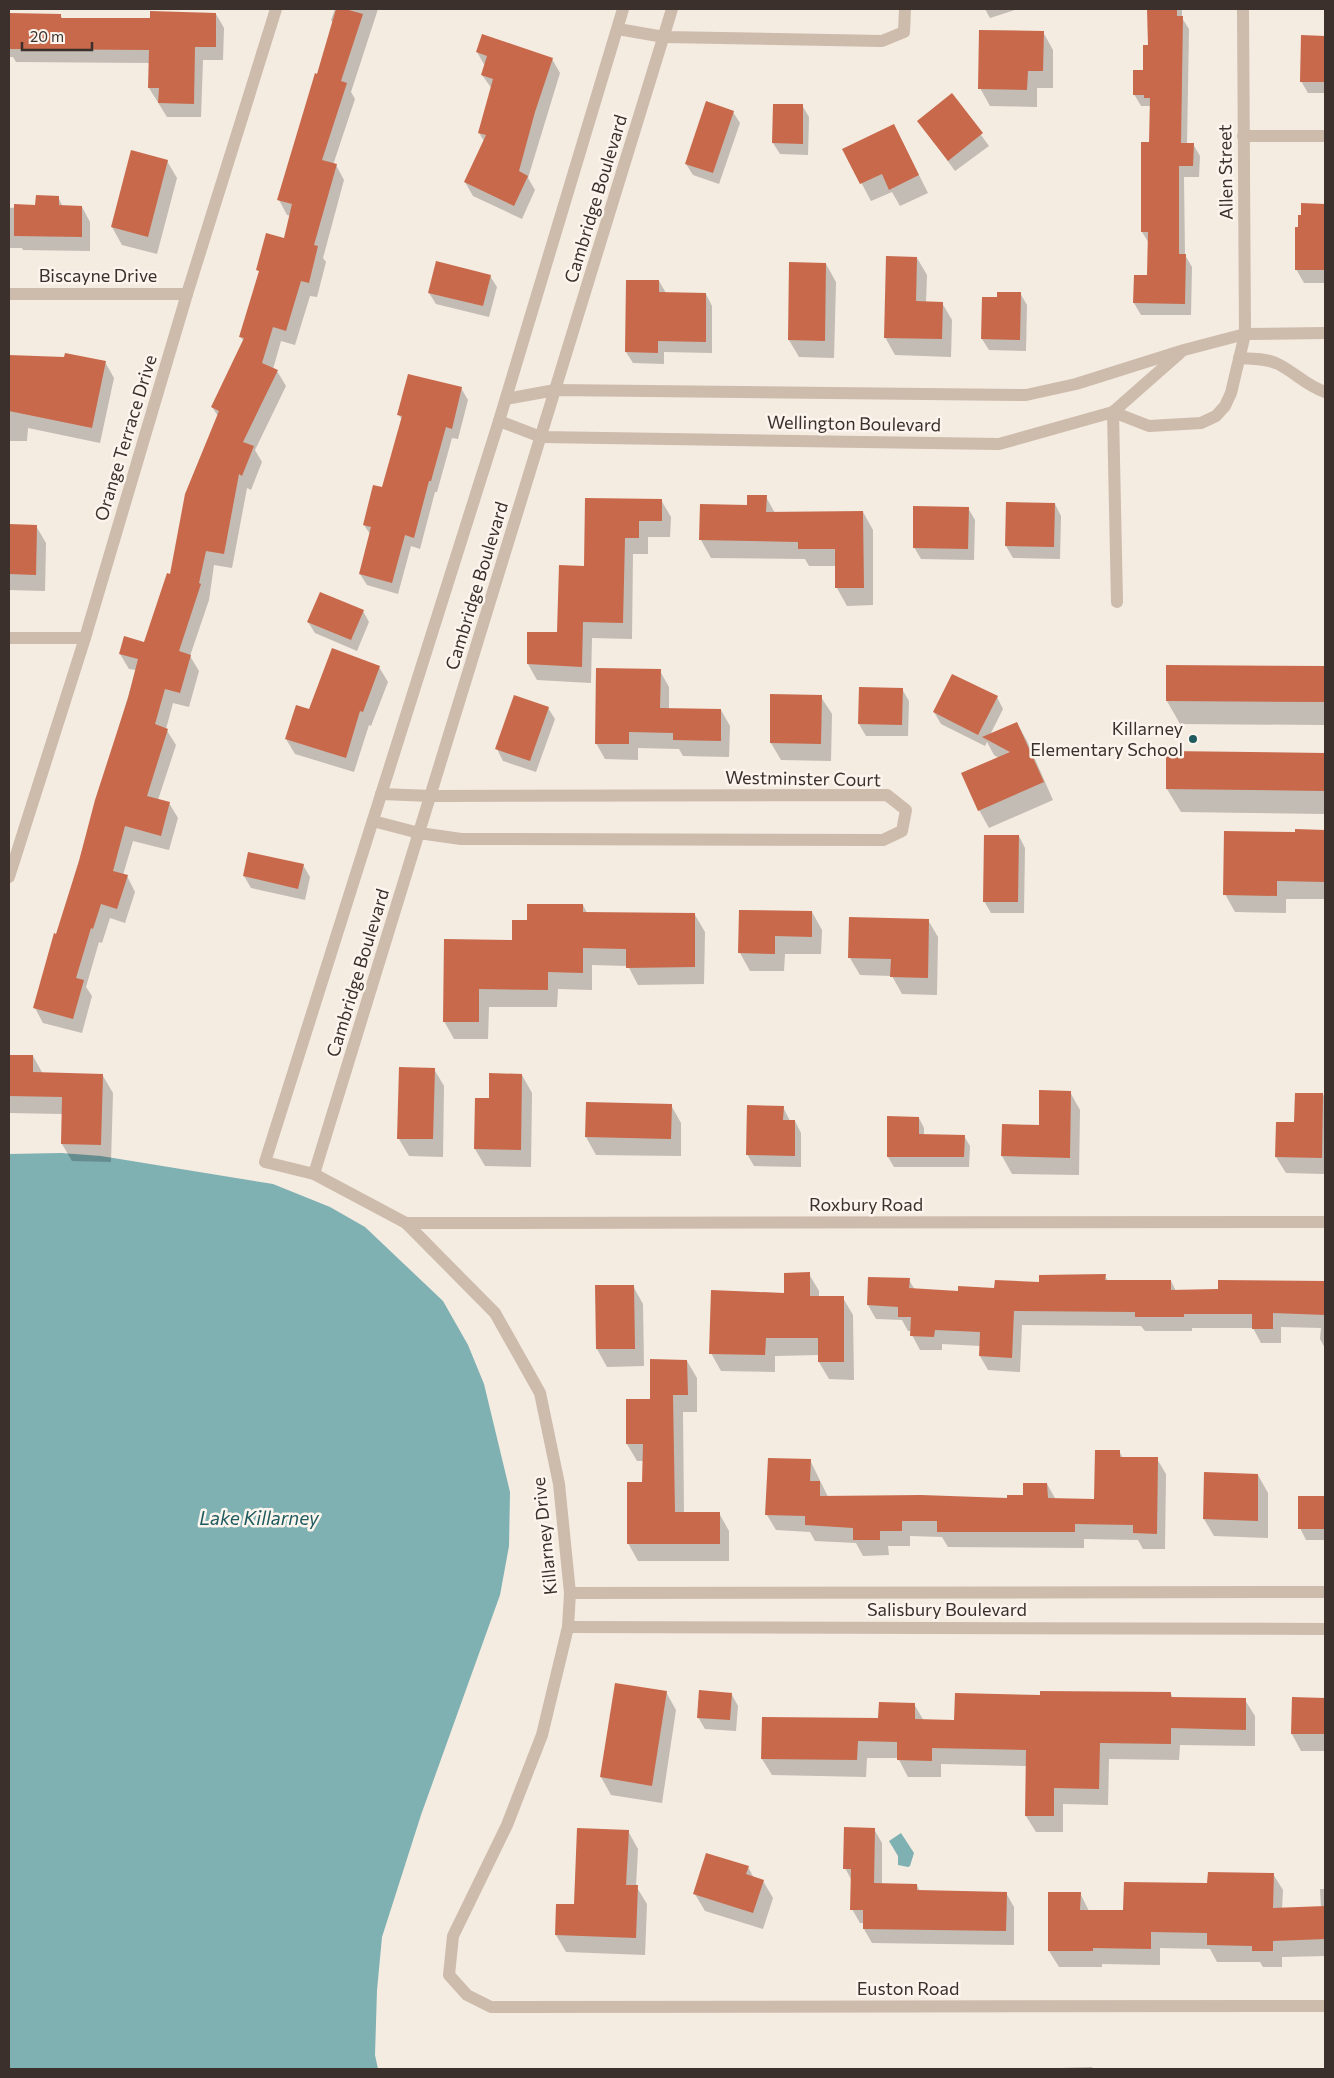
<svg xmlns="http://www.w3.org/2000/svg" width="1334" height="2078" font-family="Commissioner,sans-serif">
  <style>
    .water { fill: #7fb0b2 }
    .shadow { fill: #0003 }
    .building { fill: #c8694b }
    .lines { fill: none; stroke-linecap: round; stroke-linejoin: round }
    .minor { stroke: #cdbbac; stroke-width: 12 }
    .poi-dot { fill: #1f5a5e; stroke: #fbf5ee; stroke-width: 2 }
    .labels { text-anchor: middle; stroke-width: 5; stroke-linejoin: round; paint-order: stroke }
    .street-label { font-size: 18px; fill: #3b302b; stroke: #fbf5ee }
    .poi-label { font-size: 18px; fill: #3b302b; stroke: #fbf5ee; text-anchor: end }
    .water-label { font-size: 19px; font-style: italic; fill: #1f5a5e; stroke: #fbf5ee }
  </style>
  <rect width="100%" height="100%" fill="#f4ebe1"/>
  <!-- water -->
  <g class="water">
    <path d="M61 1153 101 1156 273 1184 330 1207 365 1227 443 1301 468 1345 484 1384 510 1492 509 1546 500 1595 421 1815 382 1937 377 1990 375 2055 378 2069H9V1154Z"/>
    <path d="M901 1833 914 1853 910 1866 908 1867 898 1865V1856L889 1841Z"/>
  </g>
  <!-- shadow -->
  <g class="shadow">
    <path d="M335 9H378L351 92 355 99 333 165H336L344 180 323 258 326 262 317 297 310 296 295 345 281 341 273 369 277 371 286 386 255 450 262 462 251 490 247 488 232 568 214 565 209 600 190 656 199 671 189 707 173 703 166 729 176 745 158 800 169 803 178 818 169 850 133 841 123 875 127 876 135 892 125 923 110 918 102 943 99 942 86 987 92 996 82 1033 43 1023 35 1008 136 670 129 669 120 654 145 643 171 575 218 416 212 407 244 342 240 336 260 273 258 270 285 240 291 216 287 215 279 200 333 23 331 20Z"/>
    <path d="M985 9H1018L990 18Z"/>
    <path d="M1149 9H1182V18L1189 29 1187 144H1193L1200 156 1199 177H1184L1185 255 1192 267 1191 315H1141L1134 303 1148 277 1149 243 1142 232 1150 143 1151 106H1141L1134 94 1144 71 1149 46Z"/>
    <path d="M9 14 60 15 63 19H151L216 14 224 28 223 60H203L201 117H167L149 88 150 63 16 62 13 57H9Z"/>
    <path d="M1043 32 1053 50V88H1037V107L990 106 980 88Z"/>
    <path d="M1302 37H1325V93H1308L1301 81Z"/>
    <path d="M477 52 552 59 560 73 528 178 535 190 522 219 473 196 465 182 484 141 479 133 492 89 482 75 485 66Z"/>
    <path d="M952 95 989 146 955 171 919 121Z"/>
    <path d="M802 105 809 117 808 155 780 154 773 143Z"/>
    <path d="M733 112 740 123 719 184 693 175 686 164Z"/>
    <path d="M903 143 928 193 900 206 892 192 871 201 844 150Z"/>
    <path d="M167 161 177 178 157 254 122 245 112 227Z"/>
    <path d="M58 197 63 207H82L90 222V251L23 250 22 248H9V208L37 206Z"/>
    <path d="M1302 205H1325V283H1304L1296 269Z"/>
    <path d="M917 258 927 275 926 302 942 303 952 320 951 357 895 355 885 337Z"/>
    <path d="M826 264 836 282 834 358 799 357 789 340Z"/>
    <path d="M490 276 497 287 489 317 436 304 429 293Z"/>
    <path d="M659 281 666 293 706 294 712 306V353L664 352V364L633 363 626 352Z"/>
    <path d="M1020 293 1027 305 1026 351 989 350 982 339 998 298Z"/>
    <path d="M9 356 105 362 114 378 100 443 28 428 27 441H9Z"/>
    <path d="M461 388 468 400 458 439 452 438 437 492H435L420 549 411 546 398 594 367 585 360 574 370 534 364 525 383 488 402 420 399 415Z"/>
    <path d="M766 497 775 513 863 512 873 530V605L847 606 837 588 836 566H809L805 559 711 558 701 540V506L748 507Z"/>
    <path d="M661 500 671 517 670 537H648V554H633L632 639 592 638 591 683 537 680 528 664 558 634 585 567Z"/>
    <path d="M1007 504H1055L1061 516 1060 559 1013 558 1006 546Z"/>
    <path d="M968 508 975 520 974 560 921 559 914 547Z"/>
    <path d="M9 526H36L46 543 45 591 9 590Z"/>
    <path d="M363 611 369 622 357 651 315 633 308 622Z"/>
    <path d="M379 667 388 682 371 726 369 725 354 772 295 754 286 739 309 710Z"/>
    <path d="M1167 667H1325V725L1180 724 1167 701Z"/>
    <path d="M660 671 669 687V710H721L730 726 729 757 683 756 679 749 638 748V760L605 759 596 743Z"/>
    <path d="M860 689H902L909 701 908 736H866L859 724Z"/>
    <path d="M821 697 832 714 831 761 781 760 771 743Z"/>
    <path d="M997 697 1003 709 990 735 1017 723 1027 741 1053 800 989 828 979 810 999 758 994 755 987 742 985 746 941 724 934 712Z"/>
    <path d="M548 708 555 719 536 772 503 761 497 749Z"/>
    <path d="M1168 752 1325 754V814L1181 812 1167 789Z"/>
    <path d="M1297 831H1325V899H1286V913L1235 912 1225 894 1297 833Z"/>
    <path d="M1019 836 1025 848 1024 913H991L984 901Z"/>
    <path d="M303 865 310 877 305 900 251 888 244 876Z"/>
    <path d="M583 905 587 913 695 915 705 932 704 984 638 985 628 966 592 965V990L558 989 557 1007H489L488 1039H454L444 1021 528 922Z"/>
    <path d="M812 912 822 930 821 954H785L784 971H750L740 953Z"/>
    <path d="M928 920 938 937 937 995 902 994 892 976 860 975 850 958Z"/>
    <path d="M9 1056H33L43 1074 103 1076 113 1093 111 1162 72 1161 62 1144 63 1114 9 1113Z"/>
    <path d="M434 1069 444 1086 443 1157 409 1156 399 1139Z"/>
    <path d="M522 1075 532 1093 531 1167 485 1166 475 1149 490 1099Z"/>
    <path d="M1070 1092 1080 1110 1079 1175 1012 1174 1002 1156 1003 1126H1040Z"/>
    <path d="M1323 1094 1325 1099V1174L1286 1173 1276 1157 1295 1123Z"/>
    <path d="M587 1104 671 1105 681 1123V1156L596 1155 586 1137Z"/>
    <path d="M783 1107 790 1121H795L801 1133V1167L754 1166 747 1154Z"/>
    <path d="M919 1118 924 1128V1135L964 1136 970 1146 969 1167H894L888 1157Z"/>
    <path d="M809 1274 819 1291V1298H843L853 1315 854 1380 829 1379 819 1362V1355L775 1356V1372L721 1371 711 1353Z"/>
    <path d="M1105 1276 1108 1281H1171L1176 1291H1219V1281L1325 1283V1348L1320 1339 1321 1328 1281 1327V1343H1261L1253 1328H1192V1331H1145L1141 1326 1022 1325 1020 1372 988 1370 980 1356 981 1346 942 1344V1350H920L912 1335V1331H908L902 1320 876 1319 868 1305 909 1280 915 1290 959 1292Z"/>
    <path d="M633 1286 643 1304 644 1366 607 1367 597 1349 596 1287Z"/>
    <path d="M687 1361 697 1378V1412H683L684 1513H719L729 1531V1561H638L628 1543 643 1483 644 1461H637L627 1444 651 1400Z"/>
    <path d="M1119 1451 1123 1458 1157 1459 1166 1474 1165 1549H1143L1138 1540 1084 1539V1548L948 1547 942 1537 910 1536V1546H888L889 1555 863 1556 856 1543 815 1541 810 1532 776 1530 767 1515 810 1460 828 1497 1008 1499 1024 1496 1047 1484 1056 1500H1095Z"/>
    <path d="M1258 1475 1268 1493V1538L1214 1536 1204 1519Z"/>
    <path d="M1299 1498H1325V1540H1306L1300 1528Z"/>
    <path d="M666 1692 676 1710 662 1803 611 1795 601 1777Z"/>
    <path d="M1171 1694 1173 1698 1245 1700 1255 1716V1746L1180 1745 1179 1760 1109 1759 1108 1805 1063 1804V1832H1036L1026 1816 1027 1766 941 1764V1777H908L898 1758H867L866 1777 772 1775 762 1759 880 1720 914 1704 924 1721H956L1041 1696Z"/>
    <path d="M732 1695 738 1706 736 1731 705 1729 698 1717Z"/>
    <path d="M1293 1699H1325V1751H1301L1292 1734Z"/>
    <path d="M874 1829 882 1843V1885H917L920 1892 1006 1893 1014 1907V1945L872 1943 864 1929V1923H860L852 1909V1881L845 1868Z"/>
    <path d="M628 1831 638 1849 636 1886 647 1904 645 1955 566 1952 556 1935Z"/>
    <path d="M748 1867 754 1878 763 1881 773 1898 763 1929 705 1911 695 1894Z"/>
    <path d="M1273 1874 1283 1890 1282 1909 1321 1908 1320 1889H1325V1956L1282 1957V1967H1263L1260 1962H1217L1210 1949 1160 1948V1965L1102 1964V1967H1059L1049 1951 1080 1893 1089 1911 1124 1912 1209 1885Z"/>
    <path d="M1092 2067 1093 2069H1060V2068Z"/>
  </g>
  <!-- building -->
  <g class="building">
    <path d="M336 9H345L363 14 341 81 347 83 322 160 337 164 314 245 318 246 309 283 301 281 286 331 273 327 262 363 278 370 243 442 254 446 242 476 239 474 224 554 206 551 199 583 201 584 179 651 191 655 180 693 165 689 155 724 168 729 147 796 170 802 161 836 125 826 113 871 128 875 117 909 101 904 93 929 91 928 76 978 84 980 73 1019 33 1008 54 933 56 934 79 861 95 800 128 698 138 659 119 654 124 636 144 642 167 573 170 574 185 494 219 411 211 407 244 338 239 337 259 271 256 270 266 233 284 238 292 204 277 200 315 73 317 74Z"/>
    <path d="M1147 9H1177V16H1183L1181 143H1194L1193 166H1179V254H1186L1185 304 1133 303 1134 275H1147L1148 232H1141V142H1149L1150 98H1144V95H1133V70H1143V45H1148Z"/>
    <path d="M150 11 216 13V47H195L194 104 158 103 159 88H148L149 50 9 49V13L61 14V18H150Z"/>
    <path d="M979 30 1044 31 1043 71H1028L1027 90 978 89Z"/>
    <path d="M482 34 553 58 535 112 519 171 528 176 514 206 464 182 486 135 478 133 493 79 481 75 487 56 476 52Z"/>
    <path d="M1301 35 1325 36V82H1300Z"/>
    <path d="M952 93 983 133 948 161 917 121Z"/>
    <path d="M706 101 734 111 713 173 685 164Z"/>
    <path d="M773 104H803V144L772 143Z"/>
    <path d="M894 124 919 175 889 190 882 174 860 184 842 149Z"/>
    <path d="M131 150 168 160 148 237 111 227Z"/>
    <path d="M36 195 59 196V205L82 206V237L14 236V204L35 205Z"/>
    <path d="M1301 203 1325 204 1324 270H1295V227H1298V215H1301Z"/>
    <path d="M886 256 917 257 916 301 943 302 942 339 884 338Z"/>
    <path d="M436 261 491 275 483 306 428 293Z"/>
    <path d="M789 262 826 263 825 341 788 340Z"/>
    <path d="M626 280H659V292L706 293V342L658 341V353L625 352Z"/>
    <path d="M997 292H1021L1020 340 981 339 982 297H997Z"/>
    <path d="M65 353 106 361 92 428 9 411V355L64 357Z"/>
    <path d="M408 374 462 387 452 429 446 427 431 481H429L414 538 405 535 392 583 359 574 371 527 363 525 373 485 382 487 402 416 397 415Z"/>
    <path d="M747 495H767L766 512 863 511 864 588H835V549H798V542L699 540 700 504 747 505Z"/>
    <path d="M585 498 662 499V521H639V538H625L623 623 583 622 582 667 527 664V632H557L559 565 584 566Z"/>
    <path d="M1006 502 1055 503 1054 547 1005 546Z"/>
    <path d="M913 506 969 507 968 549 913 548Z"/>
    <path d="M9 524 37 525 36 575 9 574Z"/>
    <path d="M320 592 364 610 351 640 307 622Z"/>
    <path d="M332 648 380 666 363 712 360 711 346 758 285 739 296 705 309 709Z"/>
    <path d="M1166 665 1325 666V702L1166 701Z"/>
    <path d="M596 668 661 669 660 708 721 709V741L673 740V733L629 732V744H595Z"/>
    <path d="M952 674 998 696 978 735 933 712Z"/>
    <path d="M859 687 903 688 902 725 858 724Z"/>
    <path d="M770 694 822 695 821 744 770 743Z"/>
    <path d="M514 695 549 707 530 761 495 749Z"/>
    <path d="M1017 722 1044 782 978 811 961 773 1010 752 982 737Z"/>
    <path d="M1166 751 1325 753V791L1166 789Z"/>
    <path d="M1295 829 1325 830V882L1277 881V896L1223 895 1224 831 1295 832Z"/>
    <path d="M984 835H1019L1018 902H983Z"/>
    <path d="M248 852 304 864 298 889 243 876Z"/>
    <path d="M527 904H583V912L695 913V967L626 968V949L583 948V973L548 972V990L479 989V1022H443L444 939 512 940V920H527Z"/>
    <path d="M739 910 812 911V937L775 936V954L738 953Z"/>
    <path d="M849 917 929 919 928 978 890 977 891 959 848 958Z"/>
    <path d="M9 1055H33V1072L103 1074 101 1145 61 1144 62 1097 9 1096Z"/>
    <path d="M399 1067 435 1068 433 1139H397Z"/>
    <path d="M489 1073 522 1074 521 1150 474 1149 475 1098H489Z"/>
    <path d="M1039 1090 1071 1091 1070 1158 1001 1156 1002 1124 1039 1125Z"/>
    <path d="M1295 1093H1323L1322 1158 1275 1157 1276 1122H1294Z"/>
    <path d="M586 1102 672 1104 671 1139 585 1137Z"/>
    <path d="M747 1105 784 1106 783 1120H795V1156L746 1155Z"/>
    <path d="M887 1116 919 1117V1134L965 1135 964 1157H887Z"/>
    <path d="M810 1272V1296H844V1362H818V1338H766L765 1355 709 1354 711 1290 784 1293V1273Z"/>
    <path d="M1106 1274 1105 1280H1171V1290L1218 1289V1280L1325 1281V1315L1273 1313V1329H1252V1314H1184V1317H1135V1312L1014 1311 1012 1358 979 1356 980 1332 935 1330 934 1337 910 1336 911 1317H898V1307L867 1305 868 1277 910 1278 909 1288 958 1291V1286L994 1288 995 1280 1039 1282V1275Z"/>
    <path d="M595 1285H634L635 1349H596Z"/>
    <path d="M650 1359 687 1360 688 1395H673L675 1512H720V1544H627V1482H642L643 1444H626V1399H650Z"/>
    <path d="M1095 1450H1120V1457H1158L1157 1534 1133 1533V1525L1075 1524V1532H937V1521H902V1531H880V1540H853V1528L805 1525V1516L765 1515 768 1458 811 1459 810 1481H820V1496L921 1495 1007 1498V1495H1023V1483H1047L1048 1498 1094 1499Z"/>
    <path d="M1204 1472 1258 1474V1521L1203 1519Z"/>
    <rect x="1298" y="1496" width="27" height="33"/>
    <path d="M615 1683 667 1691 652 1786 600 1777Z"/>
    <path d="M699 1690 732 1693 730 1720 697 1718Z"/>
    <path d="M1040 1691 1171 1692V1697L1246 1698V1730L1171 1728V1744L1100 1743 1099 1789 1054 1788V1816H1025L1026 1750 932 1748V1761L897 1760V1742L858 1741 857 1760 761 1759 762 1717 878 1718 879 1702 915 1703V1719L954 1720 955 1693 1040 1695Z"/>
    <path d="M1292 1697 1325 1698V1734H1291Z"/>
    <path d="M844 1827 875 1828 874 1883 917 1884V1890L1007 1892 1006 1931 863 1929V1910H850L851 1869H843Z"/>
    <path d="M577 1828 629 1830 626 1885H638L636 1938 555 1935 556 1904H574Z"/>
    <path d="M706 1853 749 1866 746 1874 764 1880 753 1913 693 1894Z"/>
    <path d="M1208 1872 1274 1873 1273 1908 1325 1906V1939L1273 1941V1951H1252V1946L1207 1945V1933L1151 1932V1949L1093 1948V1951H1048V1892H1081L1080 1910H1123L1124 1882 1207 1883Z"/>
  </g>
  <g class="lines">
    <!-- minor -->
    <g class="minor">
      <path d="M623 9 499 421 265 1162 314 1174 406 1223 495 1313 540 1393 559 1484 570 1593 568 1627 542 1735 507 1825 453 1936 449 1975 467 1995 491 2007 1325 2006"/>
      <path d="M618 29 664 37 882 41 904 32 905 9"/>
      <path d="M1243 136H1325"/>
      <path d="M9 294H187"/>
      <path d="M1239 358C1252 359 1266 358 1278 364 1296 373 1305 385 1325 392"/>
      <path d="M506 399 555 390 1026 395 1076 384 1184 350 1245 334 1325 333"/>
      <path d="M1113 412 1149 426 1201 423 1216 416 1225 406 1231 393 1245 334 1243 9"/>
      <path d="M1113 412 1117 602"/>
      <path d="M499 421 541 437 999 444 1113 412 1180 353"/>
      <path d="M9 638H85"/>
      <path d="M373 821 419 833 461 839 883 840 902 831 906 810 887 795 431 796 381 794"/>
      <path d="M9 877 85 638 187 294 276 9"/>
      <path d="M314 1174 672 9"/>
      <path d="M406 1223 1325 1222"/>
      <path d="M570 1593 1325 1592"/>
      <path d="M568 1627 1325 1629"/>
    </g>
  </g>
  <!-- markers -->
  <circle class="poi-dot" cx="1193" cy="739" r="5"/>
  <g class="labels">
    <!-- street labels -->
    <g class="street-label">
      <text transform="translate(1226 172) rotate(-91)" y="6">Allen Street</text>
      <text transform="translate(596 199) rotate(-73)" y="6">Cambridge Boulevard</text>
      <text x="98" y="282">Biscayne Drive</text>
      <text transform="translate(854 424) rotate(1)" y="6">Wellington Boulevard</text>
      <text transform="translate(126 438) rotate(-73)" y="6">Orange Terrace Drive</text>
      <text transform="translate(477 586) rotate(-73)" y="6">Cambridge Boulevard</text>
      <text transform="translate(803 779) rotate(1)" y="6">Westminster Court</text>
      <text transform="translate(358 973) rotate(-73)" y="6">Cambridge Boulevard</text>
      <text x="866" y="1211">Roxbury Road</text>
      <text transform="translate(545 1536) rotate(-96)" y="6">Killarney Drive</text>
      <text x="947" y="1616">Salisbury Boulevard</text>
      <text x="908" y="1995">Euston Road</text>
    </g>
    <!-- poi labels -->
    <g class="poi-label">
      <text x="1183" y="735">Killarney<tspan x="1183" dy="21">Elementary School</tspan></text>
    </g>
    <!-- water labels -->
    <g class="water-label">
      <text x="259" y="1525">Lake Killarney</text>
    </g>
  </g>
  <!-- border -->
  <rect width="1334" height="2078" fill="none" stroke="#3b302b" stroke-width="20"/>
  <!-- scale -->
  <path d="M22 42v8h70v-8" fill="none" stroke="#3b302b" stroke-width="2.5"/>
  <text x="30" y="42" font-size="15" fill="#3b302b" stroke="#fbf5ee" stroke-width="4" paint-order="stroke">20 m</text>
</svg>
